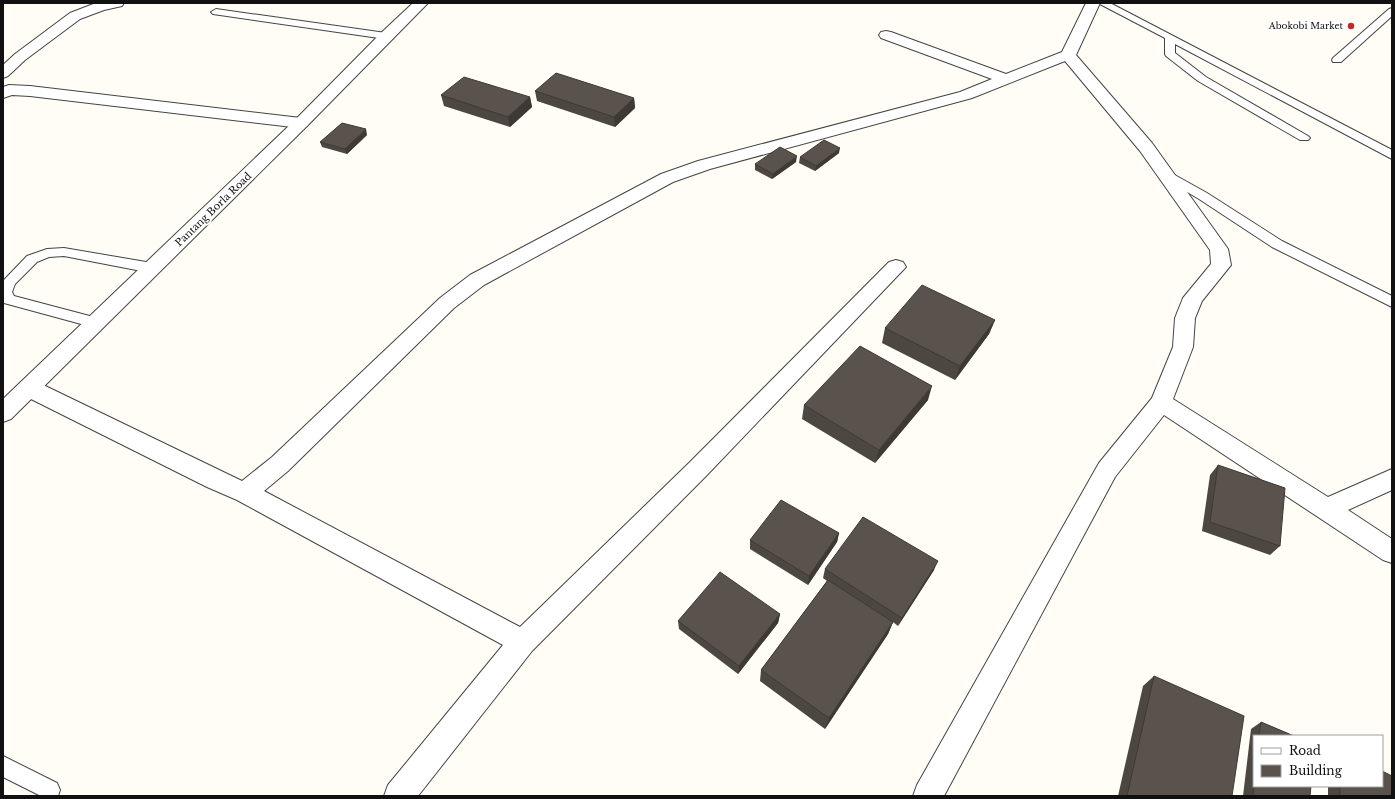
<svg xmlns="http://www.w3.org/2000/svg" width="1395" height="799" font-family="'Libre Baskerville',serif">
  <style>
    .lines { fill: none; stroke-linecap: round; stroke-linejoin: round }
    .service-casing { stroke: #444; stroke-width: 2 }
    .minor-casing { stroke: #444; stroke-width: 2 }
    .tertiary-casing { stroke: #444; stroke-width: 2 }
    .service { fill: #fff; fill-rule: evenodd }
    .minor { fill: #fff; fill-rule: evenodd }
    .tertiary { fill: #fff; fill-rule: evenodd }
    .wall { fill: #4d4742 }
    .shaded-wall { fill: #3f3936 }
    .building { fill: #5a524d; stroke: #3f3936 }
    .poi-dot { fill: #c4262e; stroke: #fff; stroke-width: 1.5 }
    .labels { text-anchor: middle; stroke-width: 4; stroke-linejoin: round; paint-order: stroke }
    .far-poi-label { font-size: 9px; fill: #111; stroke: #fff; text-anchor: end }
    .street-label { font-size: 10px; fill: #111; stroke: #fff }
  </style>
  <rect width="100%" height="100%" fill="#fffdf5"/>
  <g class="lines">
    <!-- service casing -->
    <g class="service-casing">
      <g id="service">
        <path d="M1098 3H1110L1392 150V159L1175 44V53L1206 77 1308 136 1310 138 1308 140H1300L1198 81 1166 56 1165 54V38Z"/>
        <path d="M1392 8V16L1341 62H1333L1332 60 1333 58 1389 9Z"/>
        <path d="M216 9 386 33 391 36 386 39 213 14 211 12Z"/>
        <path d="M1164 169 1207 193 1282 241 1392 296V307L1272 247 1199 199 1160 176 1158 173 1160 170Z"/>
        <path d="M64 248 152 263 157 265 159 268 157 271 152 273 64 256 49 257 37 262 15 284 12 292 14 296 101 319 103 323 101 327 96 328 4 303 3 281 27 256 47 249Z"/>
        <path d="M3 756 57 783 60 790 58 796H41L3 777Z"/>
      </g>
    </g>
    <!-- minor casing -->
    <g class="minor-casing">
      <g id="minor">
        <path d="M96 3H124L122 6 104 10 80 19 25 60 8 76 3 78V65L15 54 70 13Z"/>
        <path d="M1086 3H1100L1076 55 1152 143 1228 249 1231 265 1202 301 1195 318 1193 347 1173 399 1328 497 1392 469V490L1348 510 1392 539V563L1383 560 1164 415 1115 477 944 796H913L917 785 1099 463 1152 398 1173 347 1175 318 1183 298 1211 264 1210 250 1140 151 1065 61 972 98 710 169 673 182 484 285 454 308 288 471 264 491 520 627 690 462 889 262 896 260 903 262 906 267 706 476 532 651 418 796H384L388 785 503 645 237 500 207 487 21 394 18 388 21 382 29 380 37 382 242 481 272 457 440 298 470 275 661 174 698 161 960 92 992 79 881 38 879 35 881 32 886 31 891 32 1006 74 1062 52Z"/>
        <path d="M9 85 30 86 301 118 307 120 309 123 307 126 301 128 30 96 12 95 3 98V87Z"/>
      </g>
    </g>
    <!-- tertiary casing -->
    <g class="tertiary-casing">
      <path id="tertiary" d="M413 3H428L307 126 11 419 3 422V399L295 120 381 33Z"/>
    </g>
    <!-- service -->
    <use href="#service" class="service"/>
    <!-- minor -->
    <use href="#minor" class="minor"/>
    <!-- tertiary -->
    <use href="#tertiary" class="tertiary"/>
  </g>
  <!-- wall -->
  <g class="wall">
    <path d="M535 91 634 98 635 108 615 127 537 101Z"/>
    <path d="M441 95 530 97 532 107 510 127 444 106Z"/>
    <path d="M367 135 347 154 322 147 320 142Z"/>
    <path d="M839 153 815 171 799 163 800 157Z"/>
    <path d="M796 162 772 179 755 170V164Z"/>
    <path d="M995 320 989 334 955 380 882 343 885 328Z"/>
    <path d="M928 400 875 463 802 419 804 405Z"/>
    <path d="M1218 465 1280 546 1270 555 1202 531 1210 475Z"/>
    <path d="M839 533 837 542 808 585 750 549V540Z"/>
    <path d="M825 569 934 570 898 626 893 622 888 634 825 729 760 681 761 670 827 581 823 578Z"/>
    <path d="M780 614 778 623 738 674 679 629 678 621Z"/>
    <path d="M1154 676 1232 796H1118L1143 686Z"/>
    <path d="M1261 722 1294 736H1254V786L1310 796H1243L1251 729Z"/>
    <path d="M1328 786H1382L1392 796H1328Z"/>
  </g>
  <!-- shaded-wall -->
  <g class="shaded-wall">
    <path d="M530 97 532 107 510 127 508 117Z"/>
    <path d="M634 98 635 108 615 127 614 117Z"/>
    <path d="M366 129 367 135 347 154 345 149Z"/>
    <path d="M840 148 839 153 815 171 816 166Z"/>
    <path d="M797 156 796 162 772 179 773 174Z"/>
    <path d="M995 320 989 334 955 380 960 366Z"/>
    <path d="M932 386 928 400 875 463 879 450Z"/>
    <path d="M839 533 837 542 808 585 809 576Z"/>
    <path d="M938 561 934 570 898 626 902 618Z"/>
    <path d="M780 614 778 623 738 674 739 666Z"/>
    <path d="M893 622 888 634 825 729 829 718Z"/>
  </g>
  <!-- building -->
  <g class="building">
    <path d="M556 73 634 98 614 117 535 91Z"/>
    <path d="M464 77 530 97 508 117 441 95Z"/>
    <path d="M342 123 366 129 345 149 320 142Z"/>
    <path d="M824 140 840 148 816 166 800 157Z"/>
    <path d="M780 147 797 156 773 174 755 164Z"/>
    <path d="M922 285 995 320 960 366 885 328Z"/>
    <path d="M860 346 932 386 879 450 804 405Z"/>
    <path d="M1218 465 1285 488 1280 546 1210 522Z"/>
    <path d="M781 500 839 533 809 576 750 540Z"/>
    <path d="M863 517 938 561 902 618 825 569Z"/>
    <path d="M720 572 780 614 739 666 678 621Z"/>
    <path d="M828 580 893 622 829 718 761 670Z"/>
    <path d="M1154 676 1244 716 1232 796H1127Z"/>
    <path d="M1261 722 1294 736H1259Z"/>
    <path d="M1382 771 1392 776V796H1340V786H1382Z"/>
    <path d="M1254 784V786H1311L1310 796H1253Z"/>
  </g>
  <!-- markers -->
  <circle class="poi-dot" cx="1351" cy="26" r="4"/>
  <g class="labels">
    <!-- far-poi labels -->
    <g class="far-poi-label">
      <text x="1343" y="29">Abokobi Market</text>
    </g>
    <!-- street labels -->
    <g class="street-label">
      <text transform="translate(213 209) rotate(-44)" y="4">Pantang Borla Road</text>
    </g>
  </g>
  <!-- border -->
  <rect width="1395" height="799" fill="none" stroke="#111111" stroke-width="8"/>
  <!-- legend -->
  <rect x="1253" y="735" width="130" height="52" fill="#ffffff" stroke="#a0a0a0"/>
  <rect x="1261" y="748" width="20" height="6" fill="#ffffff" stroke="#a0a0a0"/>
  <text x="1289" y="755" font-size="12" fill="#111111">Road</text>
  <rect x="1261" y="765" width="20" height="12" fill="#5a524d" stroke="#a0a0a0"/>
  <text x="1289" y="775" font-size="12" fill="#111111">Building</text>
</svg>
